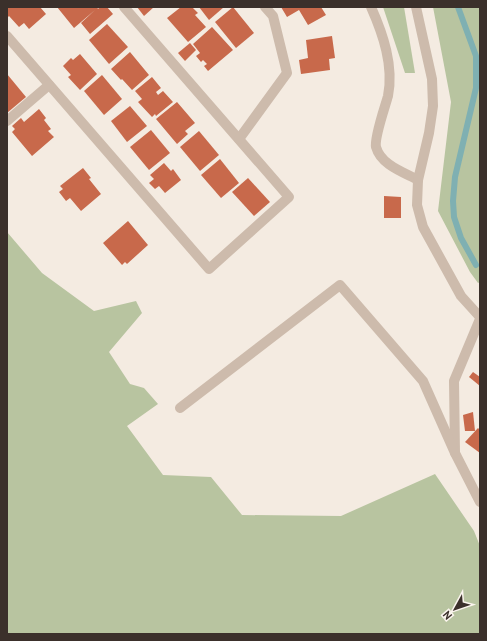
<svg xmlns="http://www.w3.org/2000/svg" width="487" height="641" font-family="'PT Sans',sans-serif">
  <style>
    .green { fill: #b8c4a0 }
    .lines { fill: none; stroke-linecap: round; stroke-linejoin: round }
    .stream { stroke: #7fb0b2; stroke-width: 6 }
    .building { fill: #c8694b }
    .street { stroke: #cdbbac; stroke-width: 10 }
  </style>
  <rect width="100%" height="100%" fill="#f4ebe1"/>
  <!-- green -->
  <g class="green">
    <path d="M383 7H404L415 73H405Z"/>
    <path d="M433 7H480V282L478 283 470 272 438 211 451 102Z"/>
    <path d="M7 232 42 273 94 311 136 301 142 313 109 352 130 384 144 388 158 404 127 426 163 475 211 477 242 515 341 516 435 474 474 531 480 546V634H7Z"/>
  </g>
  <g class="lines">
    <!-- stream -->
    <path class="stream" d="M458 7 476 56V88L455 177 453 201 454 217 461 238 476 265"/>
  </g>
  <!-- building -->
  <g class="building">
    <path d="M7 7H40L46 14 29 29 24 23 19 27 9 16 7 18Z"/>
    <path d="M57 7H97L98 9 100 7H107L113 14 90 34 81 23 95 10 74 28Z"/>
    <path d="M137 7H154L144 16Z"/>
    <path d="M181 7H192L198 13 195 15 206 27 188 42 167 18Z"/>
    <path d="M199 7H224L209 20Z"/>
    <path d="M233 7 254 33 236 48 215 22Z"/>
    <path d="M281 7H321L326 15 308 25 299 10 287 17Z"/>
    <path d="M107 24 128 47 109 64 89 40Z"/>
    <path d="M212 27 233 50 208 71 204 66 207 64 203 60 201 62 196 56 200 53 193 44Z"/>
    <path d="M332 36 335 58 329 59 330 70 301 74 299 60 308 58 306 40Z"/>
    <path d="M190 43 196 50 185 61 178 53Z"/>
    <path d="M130 52 149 75 132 90 122 79 121 80 111 69Z"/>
    <path d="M80 54 97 74 80 90 68 77 71 75 63 66 71 58 73 60Z"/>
    <path d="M7 74 26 97 7 113Z"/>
    <path d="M102 75 122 99 104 115 84 91Z"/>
    <path d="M152 77 161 88 156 92 158 95 163 91 173 102 156 116 155 114 152 117 138 102 142 99 135 91Z"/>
    <path d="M177 102 195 123 185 131 188 134 177 144 156 119Z"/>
    <path d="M130 106 147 126 127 142 111 121Z"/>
    <path d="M39 109 46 118 44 120 51 129 48 131 54 137 32 156 12 132 15 129 12 126 21 118 24 122Z"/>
    <path d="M151 130 170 153 149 170 130 147Z"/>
    <path d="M199 131 219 155 200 171 180 147Z"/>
    <path d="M220 159 239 183 221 198 201 175Z"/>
    <path d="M164 163 171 171 173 169 181 180 165 193 159 186 155 189 149 183 154 179 150 175Z"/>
    <path d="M83 168 91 178 89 179 101 194 81 211 70 198 66 201 59 192 63 189 60 186Z"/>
    <path d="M248 178 270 202 254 216 232 192Z"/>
    <path d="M384 196 401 197V218H384Z"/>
    <path d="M128 221 148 245 127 264 125 262 122 265 103 243Z"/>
    <path d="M473 372 480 377V386L469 377Z"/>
    <path d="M473 412 475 431H465L463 415Z"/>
    <path d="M478 428 480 430V453L465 442Z"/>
  </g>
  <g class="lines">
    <!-- street -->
    <g class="street">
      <path d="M371 7C383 34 394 66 388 96 385 107 374 138 376 147 381 165 403 172 418 180"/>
      <path d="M416 7 432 79 433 106 429 133 418 180 417 205 423 227 461 296 480 317"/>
      <path d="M7 36 209 269 289 197 124 7"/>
      <path d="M7 121 49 85"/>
      <path d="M239 139 287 73 273 16 265 7"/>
      <path d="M480 319 454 381 455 453 480 502"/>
      <path d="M180 408 340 285 423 381 455 453"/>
    </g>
  </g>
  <!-- border -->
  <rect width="487" height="641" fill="none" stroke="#3b302b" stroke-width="16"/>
  <!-- north arrow -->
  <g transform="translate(455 609) rotate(230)" stroke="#fbf5ee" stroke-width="3" paint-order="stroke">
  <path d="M0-3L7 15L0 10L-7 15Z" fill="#3b302b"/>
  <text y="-6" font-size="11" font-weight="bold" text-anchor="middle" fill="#3b302b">N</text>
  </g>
</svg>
